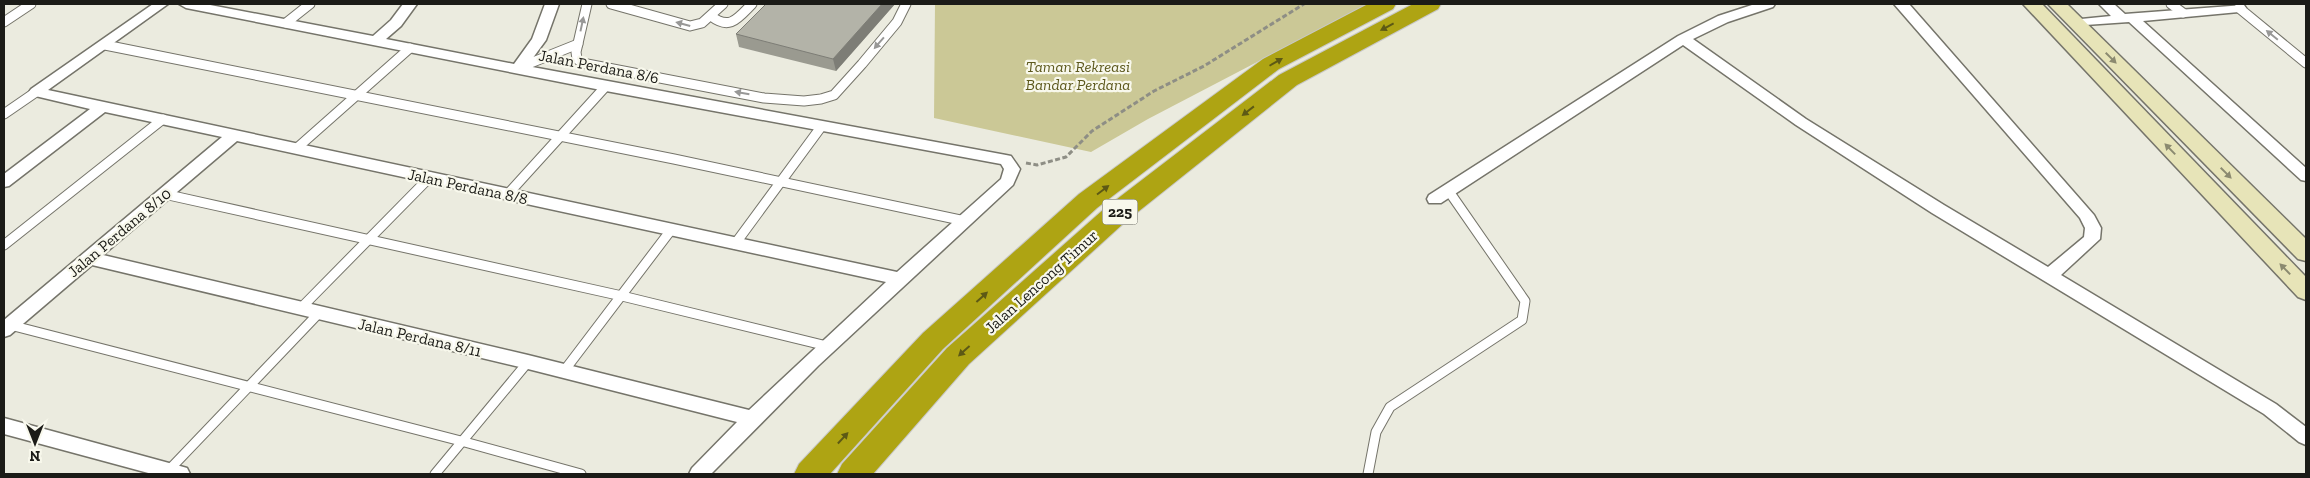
<svg xmlns="http://www.w3.org/2000/svg" width="2310" height="478" font-family="'Zilla Slab',serif">
  <style>
    .green { fill: #cbc896 }
    .lines { fill: none; stroke-linecap: round; stroke-linejoin: round }
    .lane-casing { stroke: #75746a; stroke-width: 11 }
    .street-casing { stroke: #75746a; stroke-width: 3 }
    .secondary-casing { stroke: #75746a; stroke-width: 3 }
    .highway-casing { stroke: #c8c8c7; stroke-width: 2 }
    .path { stroke: #8e8e85; stroke-width: 3; stroke-dasharray: 5 2.5; stroke-linecap: butt }
    .lane { stroke: #fff; stroke-width: 9 }
    .street { fill: #fff; fill-rule: evenodd }
    .secondary { fill: #e7e4b8; fill-rule: evenodd }
    .highway { fill: #aea413; fill-rule: evenodd }
    .wall { fill: #9a9a90 }
    .shaded-wall { fill: #7d7d76 }
    .building { fill: #b3b3a8; stroke: #7d7d76 }
    .oneway { fill: #989897 }
    .oneway2 { fill: #5d5915 }
    .oneway3 { fill: #8b8a70 }
    .labels { text-anchor: middle; stroke-width: 4.5; stroke-linejoin: round; paint-order: stroke }
    .shield { fill: #f8f8ec; stroke: #5d5d57; stroke-width: 1 }
    .shield-label { font-size: 15px; font-weight: bold; fill: #1b1b17 }
    .street-label { font-size: 16px; fill: #1b1b17; stroke: #f8f8ec }
    .park-label { font-size: 16px; font-style: italic; fill: #5c581c; stroke: #f8f8ec }
  </style>
  <rect width="100%" height="100%" fill="#ebebdf"/>
  <!-- green -->
  <path class="green" d="M935 4H1368L1148 119 1091 152 934 118Z"/>
  <g class="lines">
    <!-- lane casing -->
    <g class="lane-casing">
      <g id="lane">
        <path d="M587 4 576 52 577 59 582 63 764 98 804 101 821 99 834 95 862 64 897 22 906 4"/>
        <path d="M611 4 690 26 702 23 723 4"/>
        <path d="M2171 4 2183 13"/>
        <path d="M2239 8 2306 63"/>
        <path d="M711 16C730 31 738 18 752 4"/>
        <path d="M4 22 31 4"/>
        <path d="M286 23 310 4"/>
        <path d="M105 45 674 159 965 221"/>
        <path d="M518 68 578 44"/>
        <path d="M4 114 36 92"/>
        <path d="M297 148 410 48"/>
        <path d="M164 194 622 296 827 346"/>
        <path d="M508 194 606 86"/>
        <path d="M735 244 821 127"/>
        <path d="M4 245 163 119"/>
        <path d="M300 309 430 177"/>
        <path d="M10 325 461 441 581 474"/>
        <path d="M564 371 671 230"/>
        <path d="M168 471 318 314"/>
        <path d="M435 474 528 362"/>
        <path d="M1368 474 1376 432 1390 407 1522 320 1525 301 1448 190"/>
      </g>
    </g>
    <!-- street casing -->
    <g class="street-casing">
      <g id="street">
        <path d="M153 4H168L48 90 897 272 1001 179 1004 169 1001 164 606 91 186 8 179 4H205L373 36 391 20 403 4H417L401 26 386 39 514 64 532 39 545 4H559L546 40 527 66 1006 155 1011 156 1020 169 1013 185 818 366 711 474H689L692 468 737 422 528 369 92 265 10 335 4 337V320L222 137 105 112 9 186 4 187V174L90 109 31 95 29 92 31 89ZM237 141 886 282 749 410 528 355 103 255Z"/>
        <path d="M1755 4H1775L1773 7 1728 22 1693 39 1806 119 1944 205 2048 267 2084 237 2085 228 2080 218 1894 4H1909L2094 215 2101 228 2100 239 2061 275 2276 404 2306 427V445L2299 442 2264 414 1932 213 1796 125 1683 45 1441 203H1429L1427 199 1429 195 1678 36 1718 16Z"/>
        <path d="M2099 4H2114L2125 14 2244 5 2246 8 2244 11 2239 12 2143 21 2306 168V181L2301 180 2129 22 2071 26 2069 23 2071 20 2111 16Z"/>
        <path d="M4 418 180 466 187 468 190 474H152L4 434Z"/>
      </g>
    </g>
    <!-- secondary casing -->
    <g class="secondary-casing">
      <g id="secondary">
        <path d="M2023 4H2042L2306 277V300L2298 297Z"/>
        <path d="M2048 4H2067L2306 239V261L2298 259Z"/>
      </g>
    </g>
    <!-- highway casing -->
    <g class="highway-casing">
      <g id="highway">
        <path d="M1368 4H1396L1393 9 1279 69 1097 208 943 349 830 474H794L799 464 923 333 1079 194 1263 59Z"/>
        <path d="M1413 4H1441L1438 9 1297 85 1124 223 969 364 873 474H837L842 464 947 348 1104 209 1279 75Z"/>
      </g>
    </g>
    <!-- path -->
    <path class="path" d="M1026 163 1037 165 1066 157 1092 131 1154 91 1204 66 1304 4"/>
    <!-- lane -->
    <use href="#lane" class="lane"/>
    <!-- street -->
    <use href="#street" class="street"/>
    <!-- secondary -->
    <use href="#secondary" class="secondary"/>
    <!-- highway -->
    <use href="#highway" class="highway"/>
  </g>
  <!-- wall -->
  <path class="wall" d="M895 4 836 71 739 47 736 34Z"/>
  <!-- shaded-wall -->
  <path class="shaded-wall" d="M882 4H895L836 71 833 59Z"/>
  <!-- building -->
  <path class="building" d="M766 4H882L833 59 736 34Z"/>
  <!-- one-way arrows -->
  <defs><path id="oneway-solid" d="M-6-.8H1V-3.2L6.5 0L1 3.2V.8H-6Z" transform="scale(1.25)"/></defs>
  <g class="oneway">
    <use href="#oneway-solid" transform="translate(582 24) rotate(-78)"/>
    <use href="#oneway-solid" transform="translate(683 24) rotate(-165)"/>
    <use href="#oneway-solid" transform="translate(2272 35) rotate(-141)"/>
    <use href="#oneway-solid" transform="translate(879 43) rotate(131)"/>
    <use href="#oneway-solid" transform="translate(742 93) rotate(-170)"/>
  </g>
  <g class="oneway2">
    <use href="#oneway-solid" transform="translate(1387 27) rotate(152)"/>
    <use href="#oneway-solid" transform="translate(1276 62) rotate(-30)"/>
    <use href="#oneway-solid" transform="translate(1248 111) rotate(142)"/>
    <use href="#oneway-solid" transform="translate(1103 190) rotate(-37)"/>
    <use href="#oneway-solid" transform="translate(982 297) rotate(-42)"/>
    <use href="#oneway-solid" transform="translate(964 351) rotate(138)"/>
    <use href="#oneway-solid" transform="translate(843 438) rotate(-47)"/>
  </g>
  <g class="oneway3">
    <use href="#oneway-solid" transform="translate(2111 58) rotate(45)"/>
    <use href="#oneway-solid" transform="translate(2170 149) rotate(-134)"/>
    <use href="#oneway-solid" transform="translate(2226 173) rotate(45)"/>
    <use href="#oneway-solid" transform="translate(2285 269) rotate(-134)"/>
  </g>
  <g class="labels">
    <!-- shield labels -->
    <rect class="shield" x="1102.5" y="199.5" width="35" height="25" rx="4"/>
    <g class="shield-label">
      <text x="1120" y="217">225</text>
    </g>
    <!-- street labels -->
    <g class="street-label">
      <text transform="translate(599 66) rotate(11)" y="6">Jalan Perdana 8/6</text>
      <text transform="translate(468 186) rotate(12)" y="6">Jalan Perdana 8/8</text>
      <text transform="translate(119 232) rotate(-40)" y="6">Jalan Perdana 8/10</text>
      <text transform="translate(1041 281) rotate(-42)" y="6">Jalan Lencong Timur</text>
      <text transform="translate(420 337) rotate(13)" y="6">Jalan Perdana 8/11</text>
    </g>
    <!-- park labels -->
    <g class="park-label">
      <text x="1078" y="72">Taman Rekreasi<tspan x="1078" dy="18">Bandar Perdana</tspan></text>
    </g>
  </g>
  <!-- border -->
  <rect width="2310" height="478" fill="none" stroke="#1b1b17" stroke-width="10"/>
  <!-- north arrow -->
  <g transform="translate(35 443) rotate(180)" stroke="#f8f8ec" stroke-width="4" paint-order="stroke">
  <path d="M0-4L9 19L0 12L-9 19Z" fill="#1b1b17"/>
  <text y="-8" font-size="14" font-weight="bold" text-anchor="middle" fill="#1b1b17">N</text>
  </g>
</svg>
